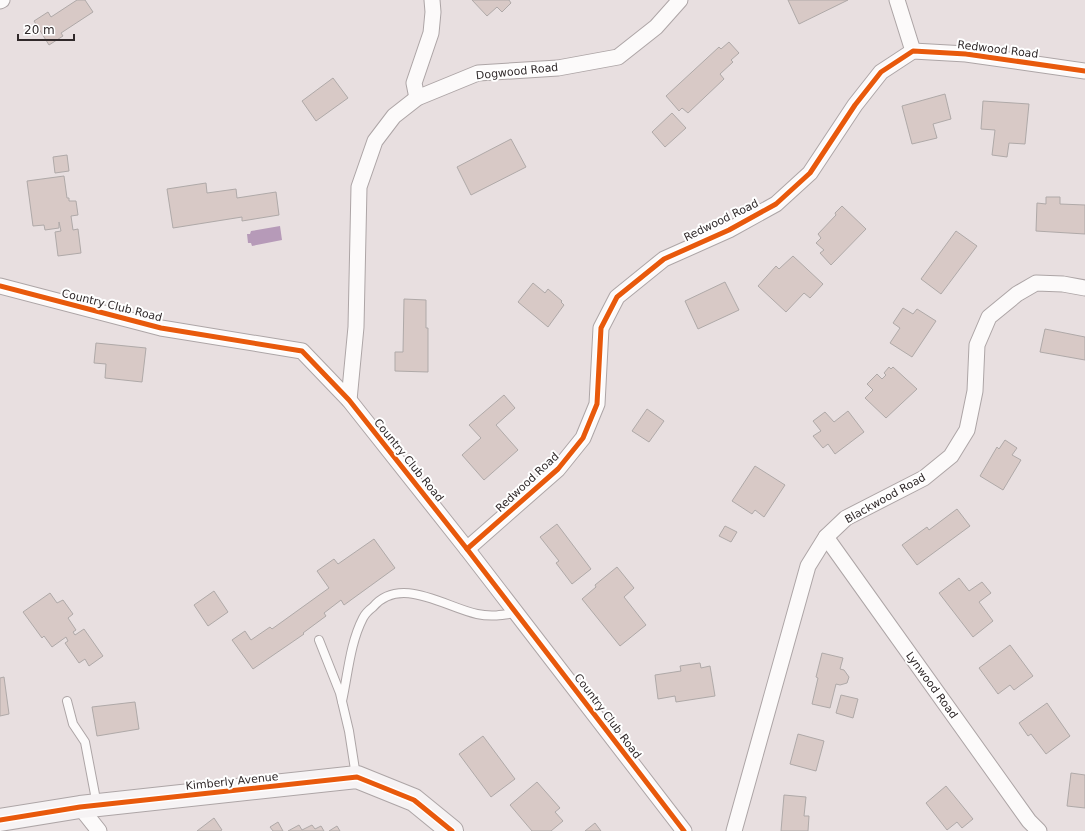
<svg xmlns="http://www.w3.org/2000/svg" width="1085" height="831" font-family="'DejaVu Sans',sans-serif">
  <style>
    .water { fill: #b69ab8 }
    .building { fill: #d8c9c6; stroke: #afa9a8 }
    .lines { fill: none; stroke-linecap: round; stroke-linejoin: round }
    .lane-casing { stroke: #ada5a6; stroke-width: 10 }
    .street-casing { stroke: #ada5a6; stroke-width: 17 }
    .secondary-casing { stroke: #ada5a6; stroke-width: 24 }
    .lane { stroke: #fcfafa; stroke-width: 8 }
    .street { stroke: #fcfafa; stroke-width: 15 }
    .secondary { stroke: #f6f3f4; stroke-width: 22 }
    .cycleway-casing { stroke: #fff; stroke-width: 8 }
    .cycleway { stroke: #e8590c; stroke-width: 5 }
    .labels { text-anchor: middle; stroke-width: 4; stroke-linejoin: round; paint-order: stroke }
    .street-label { font-size: 11px; fill: #30292a; stroke: #fff }
  </style>
  <rect width="100%" height="100%" fill="#e8dfe0"/>
  <!-- water -->
  <path class="water" d="M280 226 282 240 252 246 251 243H248L247 234H250L251 231Z"/>
  <!-- building -->
  <g class="building">
    <path d="M77 0H85L93 12 61 33 63 36 49 45 34 21 48 12 51 17Z"/>
    <path d="M472 0H509L511 3 502 12 497 7 487 16Z"/>
    <path d="M788 0H848L799 24Z"/>
    <path d="M729 42 739 53 731 60 733 62 720 74 724 79 688 113 682 108 679 111 666 96 719 47 721 49Z"/>
    <path d="M333 78 348 98 316 121 302 101Z"/>
    <path d="M945 94 951 119 933 124 937 138 912 144 902 106Z"/>
    <path d="M983 101 1029 104 1025 144 1009 143 1007 157 992 155 995 130 981 129Z"/>
    <path d="M672 113 686 128 665 147 652 132Z"/>
    <path d="M511 139 526 167 471 195 457 167Z"/>
    <path d="M67 155 69 171 55 173 53 157Z"/>
    <path d="M64 176 67 198H69V201H76L78 215 71 216 73 230 78 229 81 253 58 256 55 232 61 231 59 222V228L45 230 44 225 33 226 27 181Z"/>
    <path d="M206 183 207 193 236 189 237 198 276 192 279 215 242 221V217L173 228 167 189Z"/>
    <path d="M1046 197H1060V204L1085 205V234L1036 231 1037 203 1046 204Z"/>
    <path d="M842 206 866 229 831 265 820 253 824 250 816 243 821 238 818 234 836 215 835 213Z"/>
    <path d="M956 231 977 246 941 294 921 279Z"/>
    <path d="M793 256 823 284 810 298 804 293 786 312 758 286 776 266 779 269Z"/>
    <path d="M725 282 739 310 698 329 685 301Z"/>
    <path d="M533 283 545 293 548 289 562 301 561 302 564 305 548 327 518 302Z"/>
    <path d="M404 299 426 300V328H428V372L395 371V352H403Z"/>
    <path d="M903 308 913 314 917 309 936 321 912 357 890 343 900 328 893 323Z"/>
    <path d="M1045 329 1085 337V360L1040 352Z"/>
    <path d="M96 343 146 348 142 382 105 378 106 364 94 363Z"/>
    <path d="M889 367 891 369 893 367 917 389 886 418 865 398 873 390 867 384 877 374 882 379 886 375 884 373Z"/>
    <path d="M504 395 515 408 496 425 518 450 484 480 462 455 481 438 469 425Z"/>
    <path d="M647 409 664 421 649 442 632 431Z"/>
    <path d="M848 411 864 432 835 454 828 444 823 448 813 436 821 431 813 421 825 412 834 422Z"/>
    <path d="M1005 440 1017 448 1012 455 1021 460 1003 490 980 476 997 447 999 449Z"/>
    <path d="M755 466 785 485 764 517 755 510 752 514 732 501Z"/>
    <path d="M957 509 970 526 917 565 902 545 927 527 929 530Z"/>
    <path d="M557 524 591 569 572 584 556 563 559 561 540 537Z"/>
    <path d="M725 526 737 532 731 542 719 536Z"/>
    <path d="M374 539 395 568 344 605 341 600 324 613 326 616 303 633 304 634 253 669 232 640 245 631 251 640 270 627 272 629 329 588 317 571 334 559 338 564Z"/>
    <path d="M617 567 634 588 624 597 646 625 620 646 582 599 596 587 595 585Z"/>
    <path d="M959 578 969 591 982 582 991 593 979 602 993 621 973 637 939 593Z"/>
    <path d="M214 591 228 612 208 626 194 605Z"/>
    <path d="M50 593 57 603 63 600 73 614 68 618 76 630 73 632 75 635 84 629 103 656 89 666 85 659 79 663 65 643 68 641 66 637 52 647 44 636 42 638 23 612Z"/>
    <path d="M1010 645 1033 676 1014 690 1010 685 998 694 979 668Z"/>
    <path d="M822 653 843 658 840 669 844 670 849 677 847 683 840 685 836 684 830 708 812 704 818 678 816 677Z"/>
    <path d="M700 663 701 668 710 666 715 696 676 702 675 696 658 699 655 675 681 671 680 666Z"/>
    <path d="M4 677 9 714 0 716V678Z"/>
    <path d="M841 695 858 699 853 718 836 713Z"/>
    <path d="M135 702 139 729 97 736 92 707Z"/>
    <path d="M1047 703 1070 736 1046 754 1031 734 1028 736 1019 723Z"/>
    <path d="M798 734 824 741 816 771 790 764Z"/>
    <path d="M483 736 515 779 491 797 459 754Z"/>
    <path d="M1071 773 1085 775V808L1067 806Z"/>
    <path d="M537 782 560 808 555 812 563 821 551 831H532L510 805Z"/>
    <path d="M946 786 973 819 962 828 957 822 947 830 926 803Z"/>
    <path d="M784 795 806 797 804 816H809L808 831H781Z"/>
    <path d="M214 818 222 830 220 831H197Z"/>
    <path d="M278 822 283 831H273L270 827Z"/>
    <path d="M595 823 601 831H585Z"/>
    <path d="M299 825 302 830 312 825 315 829 321 826 324 831H288Z"/>
    <path d="M337 826 340 831H329Z"/>
  </g>
  <g class="lines">
    <!-- lane casing -->
    <g class="lane-casing">
      <g id="lane">
        <path d="M319 640 340 693 349 731 356 776"/>
        <path d="M67 701 73 724 85 742 97 805"/>
        <path d="M342 701C348 674 350 643 363 618 365 614 369 610 373 607 400 575 445 607 477 614 491 617 503 615 516 613"/>
      </g>
    </g>
    <!-- street casing -->
    <g class="street-casing">
      <g id="street">
        <path d="M897 0 913 51"/>
        <path d="M0 1 2 0"/>
        <path d="M417 98 414 83 431 33 433 12 432 0"/>
        <path d="M0 286 161 328 302 351 349 400 467 549 684 831"/>
        <path d="M349 400 356 327 359 187 375 141 394 116 417 98 478 73 558 68 618 57 656 27 680 0"/>
        <path d="M826 537 1029 821 1039 831"/>
        <path d="M467 549 558 469 583 438 597 404 601 328 617 297 664 259 729 230 776 204 810 173 855 105 881 72 913 51 966 54 1085 71"/>
        <path d="M80 807 99 831"/>
        <path d="M734 831 808 566 826 537 846 518 924 478 951 456 967 430 975 391 977 345 989 317 1017 294 1036 283 1063 284 1085 288"/>
      </g>
    </g>
    <!-- secondary casing -->
    <g class="secondary-casing">
      <path id="secondary" d="M0 820 80 807 357 777 414 800 452 831"/>
    </g>
    <!-- lane -->
    <use href="#lane" class="lane"/>
    <!-- street -->
    <use href="#street" class="street"/>
    <!-- secondary -->
    <use href="#secondary" class="secondary"/>
    <!-- cycleway casing -->
    <g class="cycleway-casing">
      <g id="cycleway">
        <path d="M0 286 161 328 302 351 349 400 467 549 684 831"/>
        <path d="M467 549 558 469 583 438 597 404 601 328 617 297 664 259 729 230 776 204 810 173 855 105 881 72 913 51 966 54 1085 71"/>
        <path d="M0 820 80 807 357 777 414 800 452 831"/>
      </g>
    </g>
    <!-- cycleway -->
    <use href="#cycleway" class="cycleway"/>
  </g>
  <g class="labels">
    <!-- street labels -->
    <g class="street-label">
      <text transform="translate(998 49) rotate(7)" y="4">Redwood Road</text>
      <text transform="translate(517 71) rotate(-6)" y="4">Dogwood Road</text>
      <text transform="translate(721 220) rotate(-26)" y="4">Redwood Road</text>
      <text transform="translate(112 305) rotate(14)" y="4">Country Club Road</text>
      <text transform="translate(409 460) rotate(51)" y="4">Country Club Road</text>
      <text transform="translate(527 482) rotate(-43)" y="4">Redwood Road</text>
      <text transform="translate(885 498) rotate(-29)" y="4">Blackwood Road</text>
      <text transform="translate(932 685) rotate(54)" y="4">Lynwood Road</text>
      <text transform="translate(608 716) rotate(53)" y="4">Country Club Road</text>
      <text transform="translate(232 781) rotate(-6)" y="4">Kimberly Avenue</text>
    </g>
  </g>
  <!-- scale -->
  <path d="M18 34v6h56v-6" fill="none" stroke="#30292a" stroke-width="2"/>
  <text x="24" y="34" font-size="12" fill="#30292a" stroke="#ffffff" stroke-width="3" paint-order="stroke">20 m</text>
</svg>
